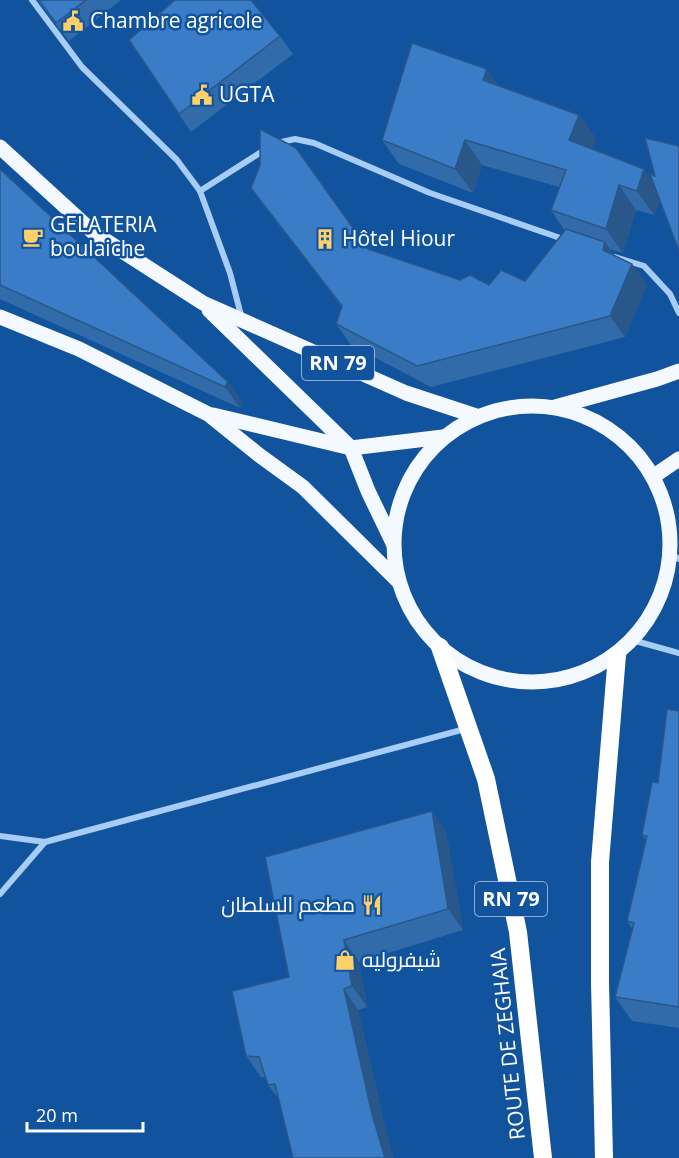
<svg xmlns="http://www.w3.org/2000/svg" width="679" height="1158" font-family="'Open Sans',Cairo,sans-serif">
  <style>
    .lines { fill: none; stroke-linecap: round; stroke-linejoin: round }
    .street { stroke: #a7ccf5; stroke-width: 6 }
    .primary { stroke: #f4f9ff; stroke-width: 15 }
    .highway { stroke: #fff; stroke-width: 18 }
    .wall { fill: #326ba9 }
    .shaded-wall { fill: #29578a }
    .building { fill: #3a7cc5; stroke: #29578a; stroke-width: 1.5 }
    .labels { text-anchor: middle; stroke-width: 5; stroke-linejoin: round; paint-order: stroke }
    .shield { fill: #11539d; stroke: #b8cbe2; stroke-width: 1.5 }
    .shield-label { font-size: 20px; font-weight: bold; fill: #fff }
    .poi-label { font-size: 21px; fill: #fff; stroke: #11539d; text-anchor: start }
    .street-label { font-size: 21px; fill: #fff; stroke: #11539d }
  </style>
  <rect width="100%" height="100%" fill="#11539d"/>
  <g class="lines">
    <!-- street -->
    <g class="street">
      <path d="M32 0 82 67 177 160 200 191 230 273 242 319"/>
      <path d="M277 143 295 139 314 143 430 193 566 240"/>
      <path d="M200 191 266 149"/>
      <path d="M615 257 644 266 670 294 679 313"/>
      <path d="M671 554 679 559"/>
      <path d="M632 640 679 653"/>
      <path d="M0 836 45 842 465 729"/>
      <path d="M0 894 45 842"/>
    </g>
    <!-- primary -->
    <g class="primary">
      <path d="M0 147 94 233 203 303 406 393 476 416"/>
      <path d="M209 310 351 448 368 491 393 543"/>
      <path d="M0 317 79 349 208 414 259 455 303 487 399 582"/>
      <circle cx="532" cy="544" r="138"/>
      <path d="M555 407 657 379 679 371"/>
      <path d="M213 415 351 448 443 437"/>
      <path d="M654 476 679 459"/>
    </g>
    <!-- highway -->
    <g class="highway">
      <path d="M440 647 486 779 518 932 543 1158"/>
      <path d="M604 1158 600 982V862L617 655"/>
    </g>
  </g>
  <!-- wall -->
  <g class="wall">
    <path d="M37 0H121L69 41Z"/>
    <path d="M280 36 293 54 191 132 129 40Z"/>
    <path d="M499 86 579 115 596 139 592 149 653 182 655 176 679 146 654 215 636 210 623 253 609 249 614 255 632 264 647 285 625 337 431 387 351 345 336 324 342 307 266 209 251 188 368 249 460 280 489 285 525 281 565 231 551 210 559 187 482 165 473 193 399 164 382 140Z"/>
    <path d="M0 169 228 382 243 403 240 408 0 299Z"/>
    <path d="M679 711V1028L632 1021 615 997 633 930 627 921 646 840 642 835Z"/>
    <path d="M432 811 446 832 463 930 359 962 367 1007 358 1010 387 1135 393 1158H293L279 1099 268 1085 266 1078 261 1077 246 1056 289 977Z"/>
  </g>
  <!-- shaded-wall -->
  <g class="shaded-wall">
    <path d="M487 69 504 93 483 80Z"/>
    <path d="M579 115 596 139 586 164 569 140Z"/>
    <path d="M465 140 482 165 473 193 455 169Z"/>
    <path d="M644 169 661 194 654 215 637 191Z"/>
    <path d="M619 185 636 210 623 253 606 229Z"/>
    <path d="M605 242 620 263 603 250Z"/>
    <path d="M632 264 647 285 625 337 610 316Z"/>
    <path d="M228 382 243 403 240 408 225 387Z"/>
    <path d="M432 811 446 832 463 930 448 909Z"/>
    <path d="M344 940 359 962 367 1007 352 986Z"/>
    <path d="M344 989 358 1010 387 1135 393 1158H385L372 1114Z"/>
  </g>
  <!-- building -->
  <g class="building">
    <path d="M39 0H86L56 23Z"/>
    <path d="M175 0H251L280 36 179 114 129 40Z"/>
    <path d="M412 43 487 69 483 80 579 115 569 140 644 169 637 191 619 185 606 229 551 210 566 170 465 140 455 169 382 140Z"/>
    <path d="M260 129 296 148 368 249 460 280 470 275 489 285 501 270 525 281 566 229 605 242 603 250 632 264 610 316 417 366 336 324 342 306 251 188 260 165Z"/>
    <path d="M645 138 679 146V251L650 174 655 176Z"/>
    <path d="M0 169 228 382 225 387 0 285Z"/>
    <path d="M667 709 679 711V1007L615 997 634 923 627 921 647 836 642 835 652 782 658 783Z"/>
    <path d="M432 811 448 909 344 940 352 986 344 989 372 1114 385 1158H293L275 1084 268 1085 259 1057 246 1056 232 991 289 977 265 857Z"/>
  </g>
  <!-- icons -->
  <defs>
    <g id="civic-bare" transform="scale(1.62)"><path d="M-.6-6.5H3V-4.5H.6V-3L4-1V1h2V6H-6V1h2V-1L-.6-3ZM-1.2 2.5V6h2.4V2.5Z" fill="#ffcf6a" stroke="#11539d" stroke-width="2.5" paint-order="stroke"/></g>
    <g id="cafe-bare" transform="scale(1.62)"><path d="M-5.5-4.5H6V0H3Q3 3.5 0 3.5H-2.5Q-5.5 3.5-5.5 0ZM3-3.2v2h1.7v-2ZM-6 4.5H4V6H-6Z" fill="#ffcf6a" stroke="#11539d" stroke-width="2.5" paint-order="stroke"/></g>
    <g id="building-bare" transform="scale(1.62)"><path d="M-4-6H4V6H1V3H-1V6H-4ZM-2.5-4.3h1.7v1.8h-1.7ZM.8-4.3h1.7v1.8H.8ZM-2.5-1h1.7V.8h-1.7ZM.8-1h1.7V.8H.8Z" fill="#ffcf6a" stroke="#11539d" stroke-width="2.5" paint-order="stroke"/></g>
    <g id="restaurant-bare" transform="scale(1.62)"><path d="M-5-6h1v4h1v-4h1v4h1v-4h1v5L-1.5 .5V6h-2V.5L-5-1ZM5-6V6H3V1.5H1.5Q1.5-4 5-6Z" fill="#ffcf6a" stroke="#11539d" stroke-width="2.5" paint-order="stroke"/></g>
    <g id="shop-bare" transform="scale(1.62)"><path d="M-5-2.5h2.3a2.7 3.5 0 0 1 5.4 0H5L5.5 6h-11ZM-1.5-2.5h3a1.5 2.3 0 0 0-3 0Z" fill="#ffcf6a" stroke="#11539d" stroke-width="2.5" paint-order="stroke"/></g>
  </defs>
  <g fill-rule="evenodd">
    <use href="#civic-bare" x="73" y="21"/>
    <use href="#civic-bare" x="202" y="95"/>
    <use href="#cafe-bare" x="33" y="237"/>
    <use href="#building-bare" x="325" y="239"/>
    <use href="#restaurant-bare" x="372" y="905"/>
    <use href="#shop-bare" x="345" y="960"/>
  </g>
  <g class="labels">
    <!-- shield labels -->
    <g class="shield">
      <rect x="302" y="346" width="72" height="34" rx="4.5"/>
      <rect x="475" y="882" width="72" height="34" rx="4.5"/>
    </g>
    <g class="shield-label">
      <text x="338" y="370">RN 79</text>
      <text x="511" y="906">RN 79</text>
    </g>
    <!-- poi labels -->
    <g class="poi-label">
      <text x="90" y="28">Chambre agricole</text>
      <text x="219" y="102">UGTA</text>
      <text x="50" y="232">GELATERIA<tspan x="50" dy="24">boulaiche</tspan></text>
      <text x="342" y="246">Hôtel Hiour</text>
      <text x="355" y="912" text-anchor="end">مطعم السلطان</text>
      <text x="362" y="967">شيفروليه</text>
    </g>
    <!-- street labels -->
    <g class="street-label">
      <text transform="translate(508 1044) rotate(-96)" y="7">ROUTE DE ZEGHAIA</text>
    </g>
  </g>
  <!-- scale -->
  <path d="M27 1122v9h116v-9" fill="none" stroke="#ffffff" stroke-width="3"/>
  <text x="36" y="1122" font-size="18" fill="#ffffff" stroke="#11539d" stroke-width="4.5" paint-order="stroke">20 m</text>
</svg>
